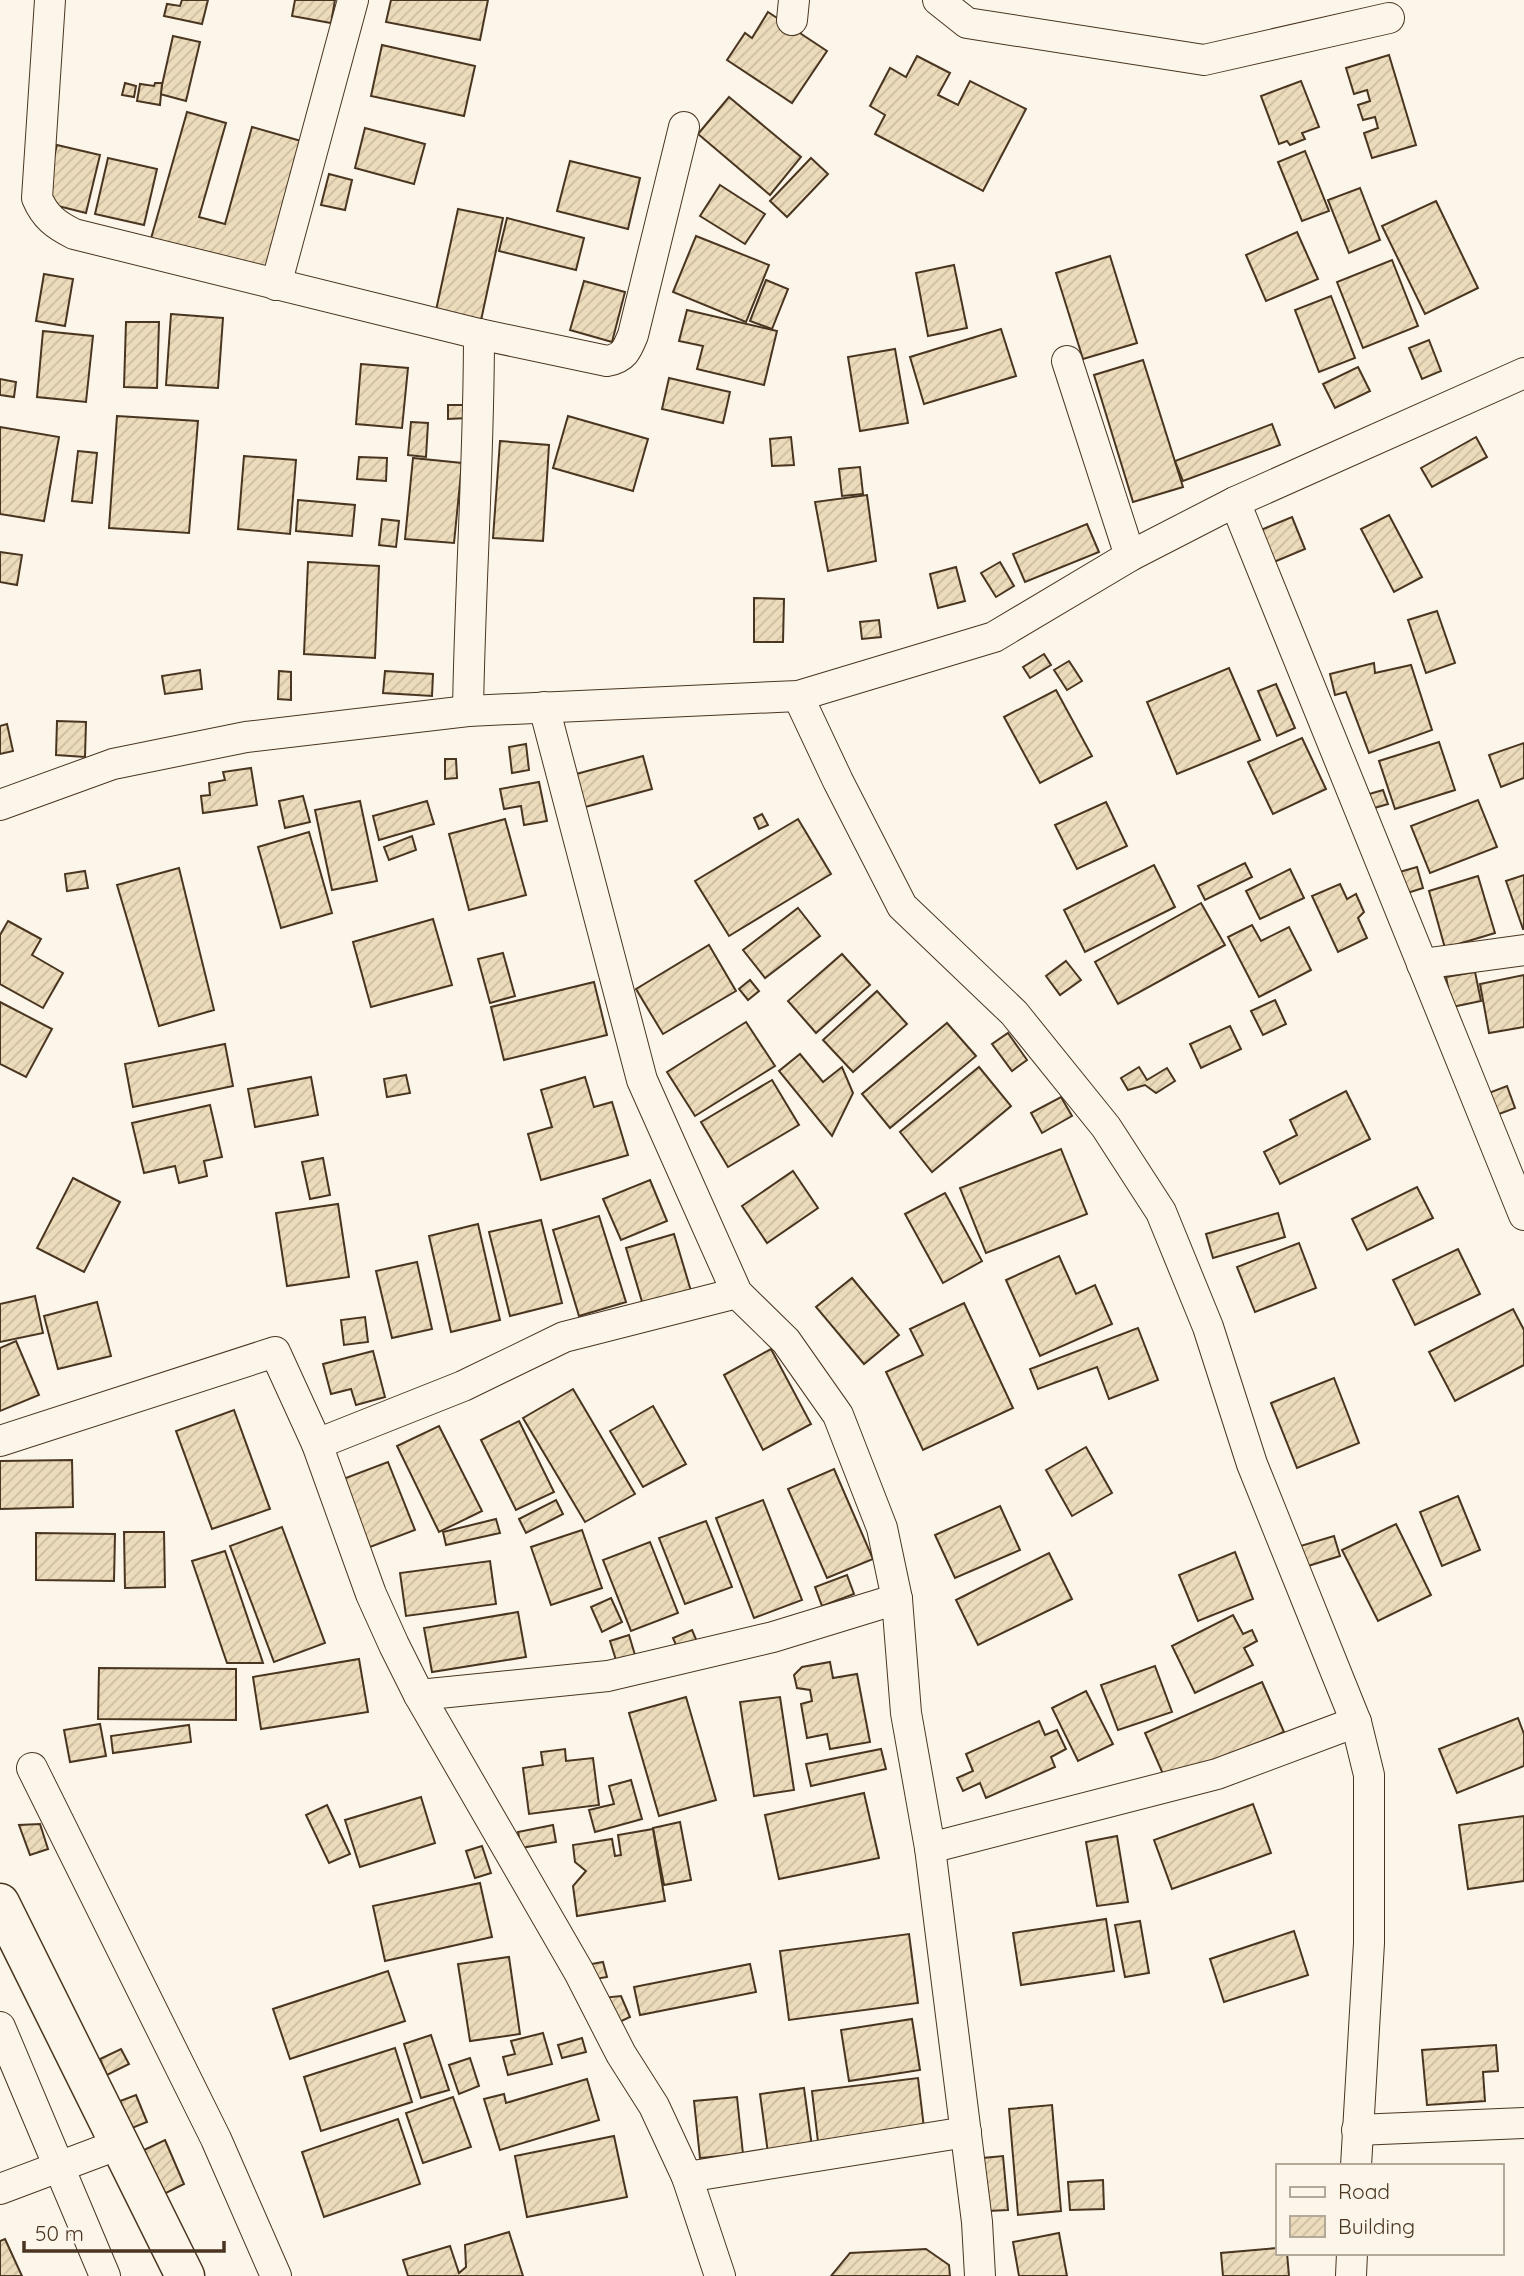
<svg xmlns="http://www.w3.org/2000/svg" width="1524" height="2276" font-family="Quicksand,sans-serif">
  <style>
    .building { fill: url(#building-hatch); stroke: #4a3520; stroke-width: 2 }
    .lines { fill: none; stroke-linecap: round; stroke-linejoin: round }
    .minor-casing { stroke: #4a3520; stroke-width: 32 }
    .major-casing { stroke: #4a3520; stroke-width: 41 }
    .minor { stroke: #fbf6e9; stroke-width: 30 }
    .major { stroke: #fbf6e9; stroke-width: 38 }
  </style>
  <defs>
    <pattern id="building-hatch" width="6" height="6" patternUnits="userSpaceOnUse" patternTransform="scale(1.75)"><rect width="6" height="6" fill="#ecdcbc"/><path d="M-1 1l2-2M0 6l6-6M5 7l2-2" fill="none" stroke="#ccbda1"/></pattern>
  </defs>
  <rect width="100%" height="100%" fill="#fbf6e9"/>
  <!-- building -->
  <g class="building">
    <path d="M182 0H208L202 24 164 16 167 4 180 6Z"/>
    <path d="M295 0H335L331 23 292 16Z"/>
    <path d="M391 0H488L480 40 386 22Z"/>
    <path d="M768 12 827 51 792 103 727 60 745 33 752 38Z"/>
    <path d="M173 36 200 42 186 101 160 94Z"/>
    <path d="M382 45 475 66 464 116 371 96Z"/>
    <path d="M1389 55 1416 145 1372 158 1364 133 1378 128 1375 117 1363 120 1358 105 1370 101 1367 90 1354 94 1346 68Z"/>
    <path d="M917 56 950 73 938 95 958 105 970 81 1026 109 983 191 875 134 885 115 870 106 890 68 906 77Z"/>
    <path d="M1301 81 1319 127 1302 133 1305 139 1290 145 1287 141 1279 144 1261 96Z"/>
    <path d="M125 83 136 86 134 97 122 95Z"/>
    <path d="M155 83H162L160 105 137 101 140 84 154 86Z"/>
    <path d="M729 97 801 157 770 195 698 134Z"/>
    <path d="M187 112 226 123 199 217 225 224 252 127 301 141 264 274 150 242Z"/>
    <path d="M365 128 425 144 414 184 355 168Z"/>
    <path d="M57 145 100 155 86 213 42 202Z"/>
    <path d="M1305 151 1329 211 1302 221 1278 162Z"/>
    <path d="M108 158 157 169 144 225 95 214Z"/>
    <path d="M811 158 828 174 787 217 770 201Z"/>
    <path d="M570 161 640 178 628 229 557 211Z"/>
    <path d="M329 174 352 180 345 210 321 205Z"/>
    <path d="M720 185 765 214 745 244 700 216Z"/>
    <path d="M1360 188 1380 240 1349 253 1328 200Z"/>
    <path d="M1436 201 1478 288 1425 314 1382 226Z"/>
    <path d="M458 209 503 218 480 325 435 315Z"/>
    <path d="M507 218 584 238 576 270 499 251Z"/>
    <path d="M1297 232 1318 279 1266 301 1246 255Z"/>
    <path d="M696 236 769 265 746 322 673 292Z"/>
    <path d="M1110 256 1137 343 1083 359 1056 273Z"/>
    <path d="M1392 260 1418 326 1363 348 1337 282Z"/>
    <path d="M954 265 967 328 928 336 916 273Z"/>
    <path d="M44 274 73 279 65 326 36 321Z"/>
    <path d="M766 280 788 289 772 329 750 321Z"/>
    <path d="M584 281 625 292 612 342 570 330Z"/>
    <path d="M1331 296 1355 358 1319 372 1295 310Z"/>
    <path d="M687 310 777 331 764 385 697 369 703 346 679 341Z"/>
    <path d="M171 314 223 318 218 388 166 385Z"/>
    <path d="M126 322H159L157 388 124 387Z"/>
    <path d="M1001 329 1016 376 924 404 910 357Z"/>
    <path d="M43 331 93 336 86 402 37 397Z"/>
    <path d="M1429 340 1441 371 1422 379 1409 348Z"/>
    <path d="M895 349 908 423 860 431 848 357Z"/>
    <path d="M1143 360 1183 487 1133 502 1094 375Z"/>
    <path d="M361 364 408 368 402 428 356 424Z"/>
    <path d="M1358 367 1370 391 1335 408 1323 384Z"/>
    <path d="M669 378 730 392 723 423 662 409Z"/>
    <path d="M0 379 16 382 14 397 0 395Z"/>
    <path d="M448 405H467L468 418 448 419Z"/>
    <path d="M117 416 198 421 189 533 109 528Z"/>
    <path d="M568 416 648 439 633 491 553 468Z"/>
    <path d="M411 422 428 423 426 457 408 455Z"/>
    <path d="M1272 424 1280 445 1183 481 1175 461Z"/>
    <path d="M0 427 59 437 44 521 0 514Z"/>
    <path d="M791 437 794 465 772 466 770 439Z"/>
    <path d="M1476 437 1487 457 1432 487 1421 468Z"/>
    <path d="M500 441 549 445 543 541 493 538Z"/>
    <path d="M78 451 97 453 92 503 72 501Z"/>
    <path d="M244 456 296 460 290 534 238 529Z"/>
    <path d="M359 457 387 458 386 481 357 479Z"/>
    <path d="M413 458 462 463 454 543 405 539Z"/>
    <path d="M860 467 863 494 842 496 839 469Z"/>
    <path d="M867 495 876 561 828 571 815 502Z"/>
    <path d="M298 500 355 505 352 536 296 531Z"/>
    <path d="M1389 515 1422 577 1394 592 1361 529Z"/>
    <path d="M1292 517 1305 549 1269 564 1256 532Z"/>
    <path d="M382 519 399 521 396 547 379 545Z"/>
    <path d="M1087 524 1099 552 1025 582 1013 554Z"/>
    <path d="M0 552 22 555 17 585 0 582Z"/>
    <path d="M308 562 379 566 375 658 304 654Z"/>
    <path d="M1000 562 1014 586 996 597 981 573Z"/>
    <path d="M956 567 965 601 938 608 930 574Z"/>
    <path d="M754 598 784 599 783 642H754Z"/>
    <path d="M1437 611 1455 663 1426 673 1408 620Z"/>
    <path d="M879 620 881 637 862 639 860 622Z"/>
    <path d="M1044 654 1051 665 1030 678 1023 667Z"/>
    <path d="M1069 661 1082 681 1067 690 1054 670Z"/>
    <path d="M1374 663 1375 673 1411 665 1432 730 1369 753 1346 692 1335 695 1330 674Z"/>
    <path d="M1229 668 1260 740 1177 774 1147 702Z"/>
    <path d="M200 670 202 689 165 694 162 676Z"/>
    <path d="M279 671 291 672V700L278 699Z"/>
    <path d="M385 671 433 674 432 696 383 693Z"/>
    <path d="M1276 684 1295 728 1277 736 1258 691Z"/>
    <path d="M1056 690 1092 756 1040 783 1004 717Z"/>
    <path d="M57 721 86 722 85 757 56 755Z"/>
    <path d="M7 724 13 751 0 754V726Z"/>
    <path d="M1302 738 1326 789 1273 814 1248 762Z"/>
    <path d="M1439 742 1455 790 1395 809 1379 761Z"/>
    <path d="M1524 743V778L1501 787 1489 755Z"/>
    <path d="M526 744 529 770 512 773 509 747Z"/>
    <path d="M643 756 652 789 574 810 565 777Z"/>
    <path d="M445 759H456L457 778 445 779Z"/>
    <path d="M251 768 257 805 203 813 201 796 210 795 209 783 225 780 223 772Z"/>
    <path d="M539 782 547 821 524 825 521 806 504 809 500 789Z"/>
    <path d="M1383 790 1388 804 1371 809 1366 795Z"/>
    <path d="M303 796 310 822 285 828 279 801Z"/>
    <path d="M1478 800 1497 847 1430 873 1411 826Z"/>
    <path d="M360 801 377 881 332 890 315 810Z"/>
    <path d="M427 801 434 824 379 840 373 816Z"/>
    <path d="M1106 802 1127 846 1077 869 1055 825Z"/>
    <path d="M762 814 768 825 759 829 754 818Z"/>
    <path d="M505 819 526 895 469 910 449 834Z"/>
    <path d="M798 819 831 874 729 936 695 881Z"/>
    <path d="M309 832 332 913 281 928 258 847Z"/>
    <path d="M412 836 416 850 389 860 384 847Z"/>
    <path d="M1245 863 1252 877 1205 900 1198 886Z"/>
    <path d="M1154 865 1175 907 1085 952 1064 910Z"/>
    <path d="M1417 867 1423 888 1401 895 1396 873Z"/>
    <path d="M179 868 214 1010 159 1026 117 885Z"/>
    <path d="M1290 869 1304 898 1260 919 1246 891Z"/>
    <path d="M85 871 88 888 67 891 65 874Z"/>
    <path d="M1524 875V929H1523L1506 881Z"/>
    <path d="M1478 876 1495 933 1445 948 1429 891Z"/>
    <path d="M1340 884 1347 899 1356 894 1364 912 1358 918 1367 938 1338 952 1312 896Z"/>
    <path d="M1201 903 1225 945 1118 1004 1095 962Z"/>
    <path d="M798 908 820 936 765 978 743 950Z"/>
    <path d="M433 919 452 985 371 1007 353 942Z"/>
    <path d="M8 921 41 939 32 955 63 973 43 1008 0 984V935Z"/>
    <path d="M1252 925 1261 941 1289 927 1311 970 1259 997 1228 937Z"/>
    <path d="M709 945 736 991 663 1034 636 989Z"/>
    <path d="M503 953 515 996 490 1003 478 959Z"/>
    <path d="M842 954 870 985 816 1033 788 1001Z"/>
    <path d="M1066 961 1081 980 1060 995 1046 976Z"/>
    <path d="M1475 972 1481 1001 1452 1007 1446 977Z"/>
    <path d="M1524 975V1027L1489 1033 1480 984Z"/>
    <path d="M750 980 759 991 748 1000 739 989Z"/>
    <path d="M594 982 607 1035 504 1060 491 1007Z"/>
    <path d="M877 991 907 1024 853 1072 823 1040Z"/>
    <path d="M1275 1000 1286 1024 1263 1035 1251 1011Z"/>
    <path d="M0 1002 52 1029 26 1077 0 1064Z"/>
    <path d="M746 1022 775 1066 695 1116 667 1072Z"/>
    <path d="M947 1023 976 1056 890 1128 862 1094Z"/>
    <path d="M1230 1026 1241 1049 1201 1068 1190 1044Z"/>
    <path d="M1008 1033 1027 1060 1012 1071 992 1044Z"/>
    <path d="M225 1044 233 1086 133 1107 125 1064Z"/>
    <path d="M800 1054 823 1082 842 1067 853 1093 832 1136 779 1071Z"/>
    <path d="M979 1067 1011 1106 932 1172 900 1132Z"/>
    <path d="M1139 1067 1147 1080 1167 1068 1175 1081 1156 1093 1145 1085 1128 1090 1121 1078Z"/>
    <path d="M406 1075 410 1093 387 1097 384 1079Z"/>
    <path d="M311 1077 318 1115 255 1127 248 1089Z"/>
    <path d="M585 1077 594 1107 612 1102 628 1155 541 1180 528 1134 552 1127 541 1090Z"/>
    <path d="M772 1080 799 1125 728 1167 701 1122Z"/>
    <path d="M1507 1086 1515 1108 1494 1116 1486 1094Z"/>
    <path d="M1346 1091 1370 1139 1280 1184 1264 1152 1297 1135 1290 1120Z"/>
    <path d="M1061 1097 1072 1116 1042 1133 1031 1113Z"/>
    <path d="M210 1105 222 1157 204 1161 207 1176 179 1183 175 1166 144 1173 132 1123Z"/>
    <path d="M1061 1149 1087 1214 986 1253 960 1188Z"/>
    <path d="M323 1158 330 1195 310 1199 302 1162Z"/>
    <path d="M793 1171 818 1208 767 1243 742 1206Z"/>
    <path d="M73 1178 120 1202 84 1272 37 1248Z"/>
    <path d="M650 1180 667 1221 621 1240 603 1199Z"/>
    <path d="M1417 1187 1433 1218 1367 1250 1352 1219Z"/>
    <path d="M945 1193 982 1261 943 1283 905 1214Z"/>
    <path d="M338 1204 349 1277 287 1286 276 1213Z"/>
    <path d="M1278 1213 1285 1237 1213 1258 1206 1234Z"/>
    <path d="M599 1216 626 1302 579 1316 553 1230Z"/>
    <path d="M541 1220 562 1303 510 1316 489 1232Z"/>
    <path d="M478 1224 500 1320 451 1332 429 1236Z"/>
    <path d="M674 1234 691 1291 643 1305 626 1248Z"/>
    <path d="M1299 1243 1316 1288 1255 1312 1237 1267Z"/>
    <path d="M1458 1249 1480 1294 1415 1325 1393 1280Z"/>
    <path d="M1059 1256 1076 1294 1095 1285 1112 1324 1040 1356 1006 1280Z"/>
    <path d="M417 1262 432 1329 392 1338 376 1271Z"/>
    <path d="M852 1278 899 1335 864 1364 816 1307Z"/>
    <path d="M35 1296 43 1333 0 1342V1304Z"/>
    <path d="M97 1302 111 1356 58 1369 44 1316Z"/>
    <path d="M964 1303 1013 1408 923 1450 886 1372 923 1355 910 1329Z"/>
    <path d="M1513 1309 1524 1330V1365L1455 1401 1429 1352Z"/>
    <path d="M365 1317 368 1342 344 1345 341 1320Z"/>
    <path d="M1138 1328 1158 1380 1109 1399 1097 1367 1038 1389 1030 1369Z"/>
    <path d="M16 1341 39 1395 0 1411V1348Z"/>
    <path d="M771 1349 811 1424 763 1450 724 1375Z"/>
    <path d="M373 1351 385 1397 356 1405 351 1389 331 1394 323 1364Z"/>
    <path d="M1334 1378 1359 1443 1297 1468 1271 1403Z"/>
    <path d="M573 1389 635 1494 585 1522 523 1418Z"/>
    <path d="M653 1406 686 1464 643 1487 610 1431Z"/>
    <path d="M234 1410 270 1509 212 1529 176 1431Z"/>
    <path d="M519 1421 554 1492 516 1510 481 1440Z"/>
    <path d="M439 1426 482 1511 439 1532 397 1446Z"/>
    <path d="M1086 1447 1112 1493 1072 1516 1046 1470Z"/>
    <path d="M72 1460 73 1507 0 1509V1461Z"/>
    <path d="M388 1462 415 1530 370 1547 343 1479Z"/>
    <path d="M834 1469 873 1559 827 1578 788 1489Z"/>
    <path d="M1458 1496 1480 1550 1442 1566 1420 1512Z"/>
    <path d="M556 1500 563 1514 526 1533 519 1519Z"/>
    <path d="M763 1500 802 1600 754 1618 716 1518Z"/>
    <path d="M1000 1506 1020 1550 955 1578 935 1535Z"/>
    <path d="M496 1519 500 1533 446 1545 443 1532Z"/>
    <path d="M706 1521 732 1587 685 1604 659 1538Z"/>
    <path d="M1396 1524 1431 1595 1378 1621 1342 1550Z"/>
    <path d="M282 1527 325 1643 274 1662 230 1546Z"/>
    <path d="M582 1530 602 1588 551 1605 531 1547Z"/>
    <path d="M124 1532H164L165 1587 125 1588Z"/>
    <path d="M36 1533 115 1534 114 1581 36 1580Z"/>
    <path d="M1334 1536 1340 1556 1308 1566 1297 1547Z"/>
    <path d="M650 1542 678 1613 631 1631 603 1560Z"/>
    <path d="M225 1551 263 1663H227L192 1561Z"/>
    <path d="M1235 1552 1253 1599 1198 1621 1179 1575Z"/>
    <path d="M1049 1553 1072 1599 978 1645 956 1600Z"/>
    <path d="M490 1561 496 1604 406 1616 400 1573Z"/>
    <path d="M847 1575 854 1594 822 1606 815 1587Z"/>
    <path d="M611 1598 622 1622 602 1632 591 1607Z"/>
    <path d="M518 1612 526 1657 432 1672 424 1628Z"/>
    <path d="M1233 1615 1243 1634 1252 1630 1257 1641 1244 1648 1253 1665 1195 1693 1172 1646Z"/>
    <path d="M692 1630 698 1644 679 1652 673 1638Z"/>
    <path d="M629 1635 635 1655 616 1660 610 1641Z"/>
    <path d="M359 1659 368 1712 261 1729 253 1677Z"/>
    <path d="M830 1662 833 1678 857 1674 870 1742 830 1749 827 1734 807 1738 801 1704 812 1701 810 1690 797 1688 794 1675 802 1667Z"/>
    <path d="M1155 1666 1172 1712 1118 1730 1101 1685Z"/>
    <path d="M99 1668 236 1669V1720L98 1719Z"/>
    <path d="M1262 1682 1284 1732 1167 1783 1145 1733Z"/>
    <path d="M1086 1691 1113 1744 1078 1761 1052 1708Z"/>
    <path d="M686 1697 716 1800 659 1816 629 1713Z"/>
    <path d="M780 1697 794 1790 754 1796 740 1702Z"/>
    <path d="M1518 1718 1524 1734V1766L1457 1793 1439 1749Z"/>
    <path d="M1039 1721 1045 1735 1057 1730 1066 1749 1051 1757 1055 1767 986 1798 980 1783 963 1791 957 1778 973 1771 966 1754Z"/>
    <path d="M100 1724 106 1756 70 1762 64 1730Z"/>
    <path d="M189 1725 191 1742 113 1753 111 1736Z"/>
    <path d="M565 1749 566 1761 593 1758 599 1805 529 1814 523 1768 543 1765 541 1752Z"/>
    <path d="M881 1749 886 1769 811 1786 806 1764Z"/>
    <path d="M631 1780 642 1819 595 1832 589 1810 614 1804 609 1786Z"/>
    <path d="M864 1793 879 1858 779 1879 765 1815Z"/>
    <path d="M421 1797 435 1843 360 1867 345 1820Z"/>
    <path d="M1253 1804 1271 1853 1172 1889 1154 1840Z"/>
    <path d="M327 1805 350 1854 329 1863 306 1815Z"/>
    <path d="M1524 1816V1881L1468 1889 1459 1825Z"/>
    <path d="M680 1822 691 1880 664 1885 653 1828Z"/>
    <path d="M40 1824 48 1849 30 1855 19 1825Z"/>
    <path d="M553 1825 556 1842 521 1848 518 1832Z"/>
    <path d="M653 1829 665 1901 577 1916 573 1886 586 1871 575 1862 573 1845 612 1839 615 1856 621 1855 618 1835Z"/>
    <path d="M1117 1836 1128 1902 1097 1906 1086 1842Z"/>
    <path d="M482 1846 491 1873 475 1878 466 1851Z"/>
    <path d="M480 1883 492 1937 385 1961 373 1906Z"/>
    <path d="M1106 1919 1114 1971 1021 1985 1013 1933Z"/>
    <path d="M1140 1921 1149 1973 1125 1977 1115 1925Z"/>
    <path d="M1294 1931 1308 1975 1224 2002 1210 1959Z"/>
    <path d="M909 1934 918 2003 789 2020 780 1951Z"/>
    <path d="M509 1957 520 2034 470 2041 458 1964Z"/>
    <path d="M603 1962 607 1977 589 1980 586 1965Z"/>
    <path d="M750 1964 756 1992 640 2015 634 1987Z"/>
    <path d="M388 1971 405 2021 290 2059 273 2009Z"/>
    <path d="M621 1996 630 2017 613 2025 601 1998Z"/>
    <path d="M912 2019 920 2070 849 2081 841 2030Z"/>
    <path d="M543 2033 552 2064 508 2075 503 2057 515 2054 511 2041Z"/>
    <path d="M431 2035 449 2090 421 2098 404 2044Z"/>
    <path d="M582 2038 586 2052 562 2058 558 2045Z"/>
    <path d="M1496 2045 1498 2071 1483 2072 1485 2101 1427 2105 1422 2050Z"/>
    <path d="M395 2048 412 2102 321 2131 304 2077Z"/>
    <path d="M121 2049 129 2064 107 2075 100 2059Z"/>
    <path d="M470 2058 479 2086 459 2094 449 2065Z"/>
    <path d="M918 2078 924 2128 818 2142 812 2091Z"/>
    <path d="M587 2079 599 2120 500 2150 484 2099 504 2094 506 2103Z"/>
    <path d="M804 2088 812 2147 768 2153 760 2094Z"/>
    <path d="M136 2095 147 2122 132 2128 120 2101Z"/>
    <path d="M453 2097 471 2147 423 2163 406 2113Z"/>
    <path d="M737 2097 743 2154 700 2158 694 2101Z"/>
    <path d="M1052 2105 1061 2211 1018 2215 1009 2109Z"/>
    <path d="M398 2119 420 2184 324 2217 302 2152Z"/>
    <path d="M614 2136 627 2197 527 2217 515 2156Z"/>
    <path d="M165 2140 184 2184 164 2194 144 2150Z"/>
    <path d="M1003 2156 1008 2210 988 2211 983 2158Z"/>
    <path d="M1103 2180 1104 2209 1070 2210 1068 2182Z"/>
    <path d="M509 2232 523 2276H408L403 2260 450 2246 459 2273 466 2267 465 2245Z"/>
    <path d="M1059 2233 1067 2276H1019L1013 2242Z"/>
    <path d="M5 2239 22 2276H0V2241Z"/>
    <path d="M1277 2248V2253H1287L1289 2276H1223L1221 2253Z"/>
    <path d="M926 2249 949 2265 950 2276H831L850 2253Z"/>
  </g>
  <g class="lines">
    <!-- minor casing -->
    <g class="minor-casing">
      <g id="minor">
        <path d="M50 0 37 198C45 217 56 225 74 234L479 334 607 361C624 358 627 350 633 335L684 127"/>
        <path d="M938 0 967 23 1204 60 1389 18"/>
        <path d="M792 20 794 0"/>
        <path d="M276 285 353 0"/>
        <path d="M1067 361 1130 556"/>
        <path d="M1235 502 1524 1215"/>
        <path d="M798 696 838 781 902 906 1014 1013 1106 1127 1161 1212 1208 1327 1252 1464 1356 1722 1369 1775V1943L1356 2166"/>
        <path d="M544 707 642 1080 737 1293 786 1341 838 1415 882 1528 897 1599 906 1713 930 1848 977 2222 980 2276"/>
        <path d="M468 711C470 585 479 460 479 334"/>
        <path d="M0 805 113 764 246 737 468 711 798 696 994 637 1130 556 1235 502 1524 373"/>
        <path d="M1422 964 1524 950"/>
        <path d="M0 1441 275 1352 317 1444 371 1594 394 1645 419 1695 579 1972 621 2054 654 2106 687 2177 720 2276"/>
        <path d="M317 1444 463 1386 564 1337 737 1293"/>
        <path d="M419 1695 608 1676 773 1637 897 1599"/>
        <path d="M32 1768 216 2139 276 2276"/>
        <path d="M930 1848 1217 1774 1356 1722"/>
        <path d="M0 2027 105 2276"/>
        <path d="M1357 2130 1524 2123"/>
        <path d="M687 2177 966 2132"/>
        <path d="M0 2189 117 2145"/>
        <path d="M1351 2276 1352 2253"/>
      </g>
    </g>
    <!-- major casing -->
    <g class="major-casing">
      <path id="major" d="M0 1903 185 2276"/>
    </g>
    <!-- minor -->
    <use href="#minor" class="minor"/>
    <!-- major -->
    <use href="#major" class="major"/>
  </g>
  <!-- legend -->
  <rect x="1276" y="2164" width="228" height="91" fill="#fbf6e9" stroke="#b4a999" stroke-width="2"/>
  <rect x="1290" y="2187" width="35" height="10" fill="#fbf6e9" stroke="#b4a999" stroke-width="2"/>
  <text x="1338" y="2199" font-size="21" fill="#4a3520">Road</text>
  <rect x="1290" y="2216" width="35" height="21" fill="url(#building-hatch)" stroke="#b4a999" stroke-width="2"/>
  <text x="1338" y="2234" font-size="21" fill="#4a3520">Building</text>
  <!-- scale -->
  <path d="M24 2241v10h200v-10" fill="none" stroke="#4a3520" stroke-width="3.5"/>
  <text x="35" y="2241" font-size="21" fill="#4a3520" stroke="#fbf6e9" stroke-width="5" paint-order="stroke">50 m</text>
</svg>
